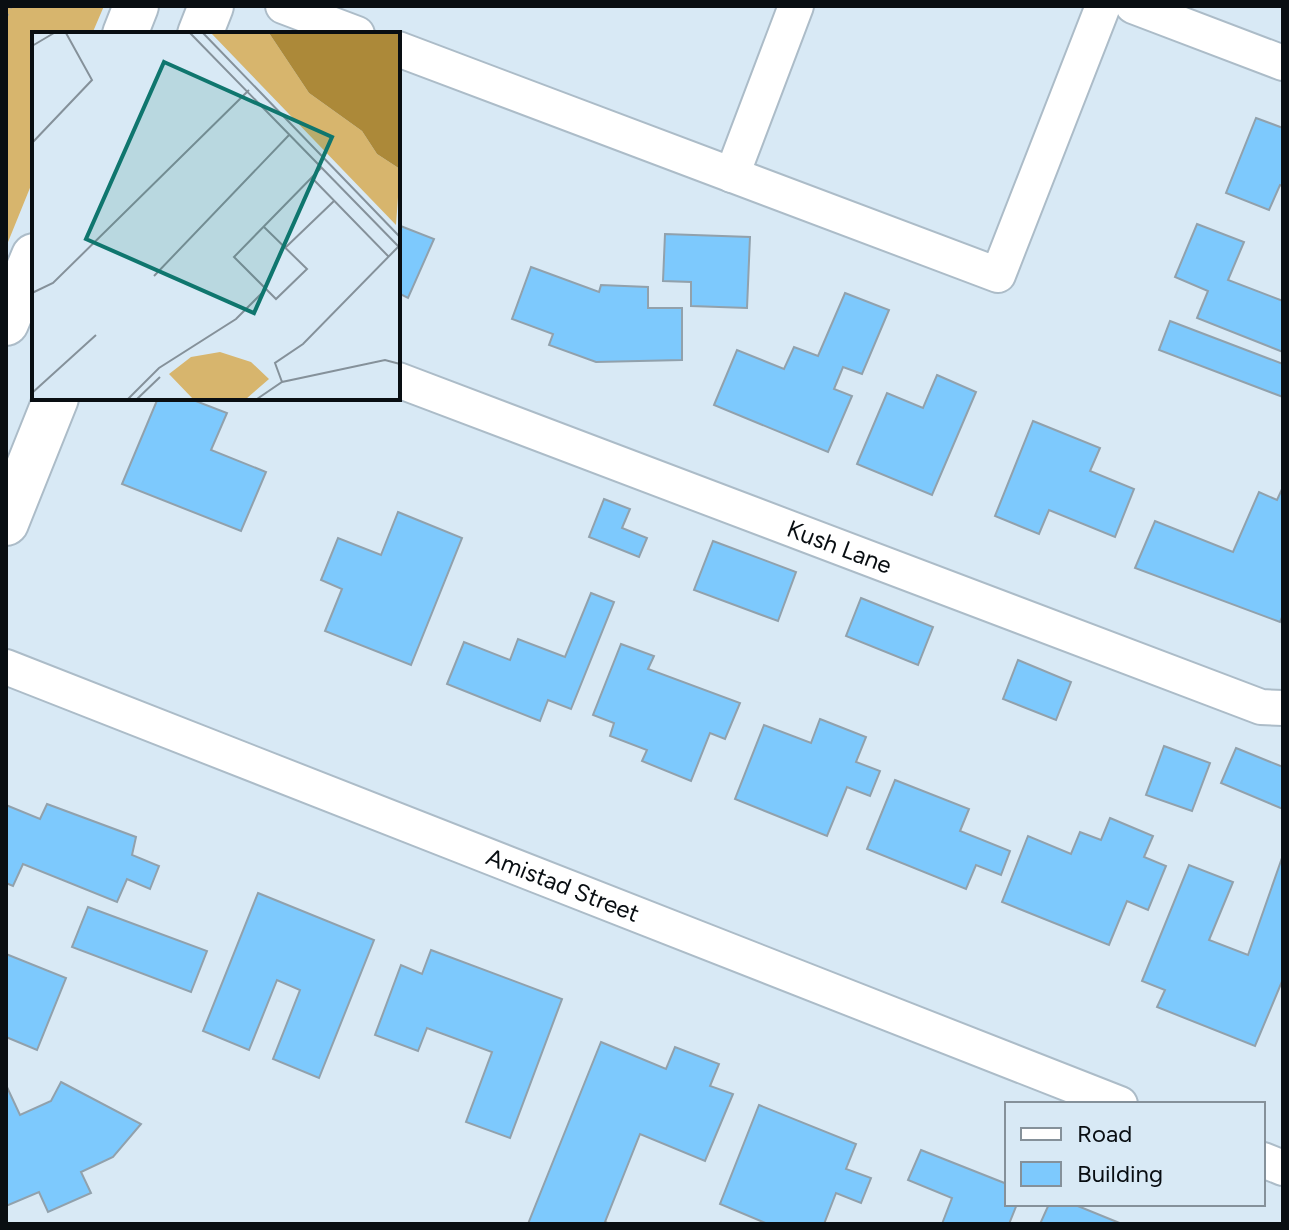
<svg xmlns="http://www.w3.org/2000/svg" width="1289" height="1230" font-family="Figtree,sans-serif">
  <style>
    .green { fill: #d7b56d }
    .building { fill: #7dc9fd; stroke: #91a1ac; stroke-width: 2 }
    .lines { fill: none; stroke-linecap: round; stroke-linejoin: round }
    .minor-casing { stroke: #acbcc8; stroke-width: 38 }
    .major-casing { stroke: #acbcc8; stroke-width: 48 }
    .path { stroke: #97a4ae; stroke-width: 5; stroke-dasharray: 2 6; stroke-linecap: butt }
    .minor { stroke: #fff; stroke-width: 34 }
    .major { stroke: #fff; stroke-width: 44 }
    .labels { text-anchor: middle; stroke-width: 8; stroke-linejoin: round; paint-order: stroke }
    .street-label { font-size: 24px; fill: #090e12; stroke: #d8e9f5 }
    .inset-road { fill: none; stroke: #85919a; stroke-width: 2 }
    .view { fill: #0f766e; fill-opacity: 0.15; stroke: #0f766e; stroke-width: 4 }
    .inset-edge { fill: none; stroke: #090e12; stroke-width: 4 }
  </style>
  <rect width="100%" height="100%" fill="#d8e9f5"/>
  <!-- green -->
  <path class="green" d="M6 6H104L92 34H34V178L6 247Z"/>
  <!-- building -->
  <g class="building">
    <path d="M1256 118 1283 128V186L1280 185 1269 210 1226 193Z"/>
    <path d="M1197 224 1244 242 1228 280 1283 301V352L1197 318 1208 291 1175 277Z"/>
    <path d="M398 225 434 239 408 298 398 293Z"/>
    <path d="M665 234 750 237 747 308 691 306V282L663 281Z"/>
    <path d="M531 267 599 292 601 285 648 287V308H682V360L596 362 549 345 553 334 512 319Z"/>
    <path d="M845 293 889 310 862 374 843 367 834 389 852 396 828 452 714 405 737 350 784 369 794 347 818 356Z"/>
    <path d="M1170 321 1283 364V397L1159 350Z"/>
    <path d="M937 375 976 392 932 495 857 464 887 393 923 408Z"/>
    <path d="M158 398H188L227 413 211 450 266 472 241 531 122 484Z"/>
    <path d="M1033 421 1100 448 1090 471 1134 489 1115 537 1049 510 1039 534 995 516Z"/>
    <path d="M1283 487V615L1280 622 1135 568 1155 521 1233 552 1259 492 1277 500Z"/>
    <path d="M604 499 630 509 622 528 647 538 639 557 589 537Z"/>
    <path d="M398 512 462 538 411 665 325 631 342 589 321 580 338 538 381 555Z"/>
    <path d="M713 541 796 572 778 621 694 590Z"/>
    <path d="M591 593 614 602 571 709 548 700 540 721 447 684 464 642 510 660 518 639 565 657Z"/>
    <path d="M861 598 933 627 918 665 846 636Z"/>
    <path d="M621 644 654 656 648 669 740 703 725 739 710 733 691 781 642 761 647 750 610 736 614 723 593 715Z"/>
    <path d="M1018 660 1071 682 1056 720 1003 699Z"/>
    <path d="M820 719 866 737 856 762 880 771 870 796 847 787 827 836 735 799 764 725 811 743Z"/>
    <path d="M1164 746 1210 763 1192 811 1146 795Z"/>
    <path d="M1236 748 1283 767V809L1221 783Z"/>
    <path d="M895 780 969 809 960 831 1010 851 1001 875 976 865 966 889 867 849Z"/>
    <path d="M47 804 136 837 132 855 159 866 150 889 127 879 117 902 23 864 13 886 6 883V805L40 819Z"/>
    <path d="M1110 818 1153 836 1144 857 1166 866 1148 910 1127 901 1109 945 1002 902 1028 836 1071 854 1080 832 1101 840Z"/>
    <path d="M1283 855V979L1255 1046 1157 1007 1165 990 1142 981 1189 865 1233 882 1209 940 1248 955Z"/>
    <path d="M258 893 374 940 319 1078 273 1059 300 990 277 980 249 1050 203 1031Z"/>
    <path d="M88 907 207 951 191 992 72 947Z"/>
    <path d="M431 950 562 999 510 1138 466 1122 492 1052 427 1028 418 1051 375 1035 401 965 422 974Z"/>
    <path d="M6 954 66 978 37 1050 6 1037Z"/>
    <path d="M601 1042 666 1069 675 1047 719 1064 710 1086 733 1094 705 1161 640 1134 605 1222 610 1224H528Z"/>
    <path d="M61 1082 141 1124 113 1157 81 1172 91 1193 48 1212 39 1192 6 1206V1085L20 1115 51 1101Z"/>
    <path d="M759 1105 856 1144 846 1169 871 1178 861 1203 836 1193 824 1224H768L720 1204Z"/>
    <path d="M921 1150 1007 1184V1204H1017L1009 1224H942L952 1198 908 1180Z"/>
    <path d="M1049 1204H1073L1122 1224H1040Z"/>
  </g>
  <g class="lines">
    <!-- minor casing -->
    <g class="minor-casing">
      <g id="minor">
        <path d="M283 6 357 34"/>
        <path d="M1133 6 1283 63"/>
        <path d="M398 49 998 275 1103 6"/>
        <path d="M732 175 796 6"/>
        <path id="s1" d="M398 380 1261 707 1283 708"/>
        <path id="s2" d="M6 667 1120 1104"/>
        <path d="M1263 1160 1283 1168"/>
      </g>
    </g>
    <!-- major casing -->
    <g class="major-casing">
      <g id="major">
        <path d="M125 34 136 6"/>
        <path d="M200 34 211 6"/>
        <path d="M6 323 34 256"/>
        <path d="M6 523 56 398"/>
      </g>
    </g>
    <!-- path -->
    <path class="path" d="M6 15 10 6"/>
    <!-- minor -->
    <use href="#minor" class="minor"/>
    <!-- major -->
    <use href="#major" class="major"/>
  </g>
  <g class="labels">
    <!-- street labels -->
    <g class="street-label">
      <text dy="8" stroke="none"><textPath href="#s1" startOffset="472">Kush Lane</textPath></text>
      <text dy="8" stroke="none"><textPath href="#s2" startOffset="598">Amistad Street</textPath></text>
    </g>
  </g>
  <!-- overview -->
  <g transform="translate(32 32)">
    <rect width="368" height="368" fill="#d8e9f5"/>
    <path d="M179 1H237L277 61 330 99 345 122 368 137 364 193ZM188 320 219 330 237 347 214 367H161L137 342 159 325Z" fill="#d7b56d"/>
    <path d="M237 1H368V137L345 122 330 99 277 61Z" fill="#ac8939"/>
    <path class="inset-road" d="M158 1 368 216M171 1 368 205M0 14 22 1M0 111 60 48 34 1M280 146 357 225M232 195 275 237 244 267 202 225 290 135M253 216 302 169M122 244 258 102M0 261 21 251 217 58M250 350 243 331 271 312 367 214M0 361 64 303M96 367 127 336 204 287 234 257M105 367 128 345M225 367 250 350 353 328 368 332"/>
    <path class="view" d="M132 30 300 105 222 281 54 207Z"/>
    <rect width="368" height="368" class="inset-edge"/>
  </g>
  <!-- border -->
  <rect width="1289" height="1230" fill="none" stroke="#090e12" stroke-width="16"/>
  <!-- legend -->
  <rect x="1005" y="1102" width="260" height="104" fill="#d8e9f5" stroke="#85919a" stroke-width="2"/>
  <rect x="1021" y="1128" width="40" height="12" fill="#ffffff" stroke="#85919a" stroke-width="2"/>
  <text x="1077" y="1142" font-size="24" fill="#090e12">Road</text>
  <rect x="1021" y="1162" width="40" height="24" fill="#7dc9fd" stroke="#85919a" stroke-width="2"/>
  <text x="1077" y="1182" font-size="24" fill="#090e12">Building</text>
</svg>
